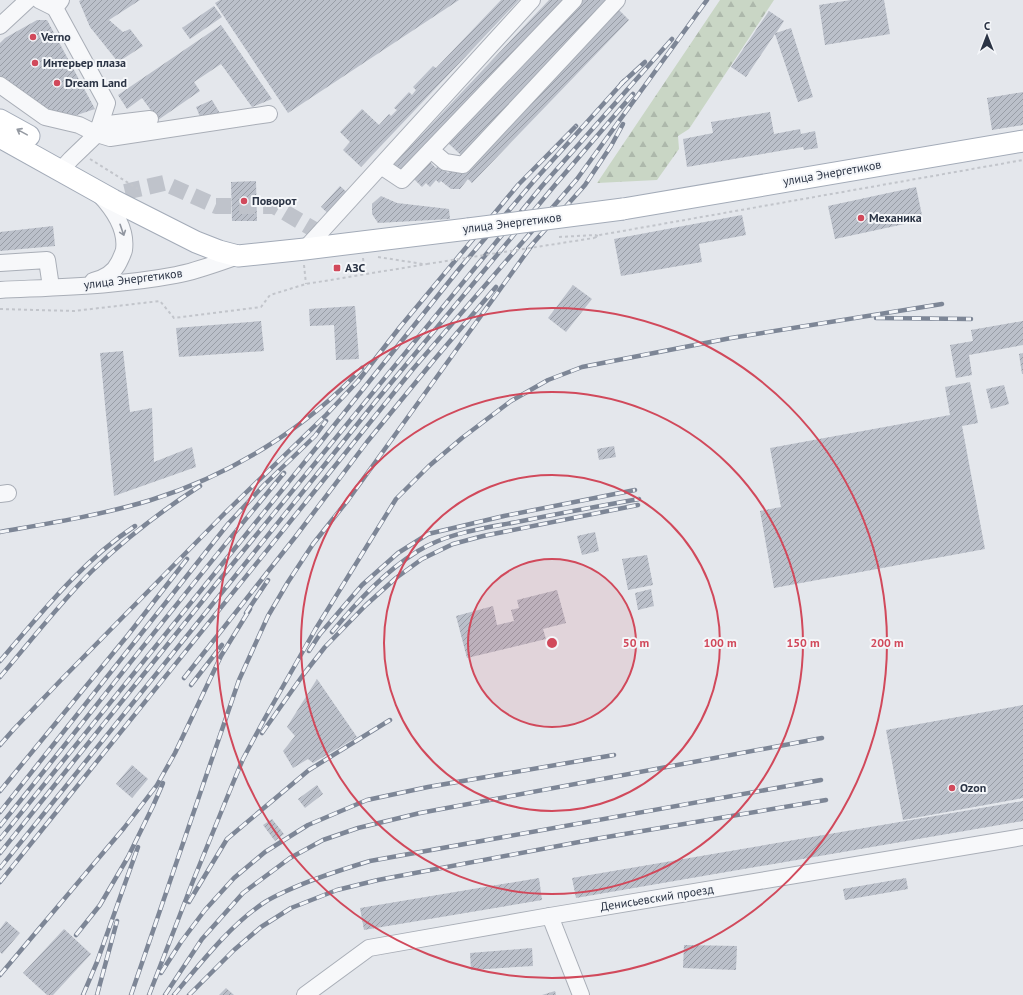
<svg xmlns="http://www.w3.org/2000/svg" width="1023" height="995" font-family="'PT Sans',sans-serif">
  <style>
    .forest { fill: url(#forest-firs) }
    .building { fill: url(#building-hatch) }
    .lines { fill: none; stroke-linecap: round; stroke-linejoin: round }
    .minor-tunnel { stroke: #bfc3cb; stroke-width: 16; stroke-dasharray: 16 8; stroke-linecap: butt }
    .minor-casing { stroke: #a9aeb7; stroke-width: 18 }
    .major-casing { stroke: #a3abb8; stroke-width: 23 }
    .path { stroke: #c2c5cb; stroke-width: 2; stroke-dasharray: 3 3; stroke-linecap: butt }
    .minor { stroke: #f7f8fa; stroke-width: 16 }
    .major { stroke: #fff; stroke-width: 21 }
    .rail-casing { stroke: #7d8696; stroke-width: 4.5 }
    .rail { stroke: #f4f6f9; stroke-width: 3; stroke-dasharray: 9; stroke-linecap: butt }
    .major-bridge-casing { stroke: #a3abb8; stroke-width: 23; stroke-linecap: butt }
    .path-bridge { stroke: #c2c5cb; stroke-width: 2; stroke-dasharray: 3 3; stroke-linecap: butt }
    .major-bridge { stroke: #fff; stroke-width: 21 }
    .oneway { stroke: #959aa2 }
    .oneway2 { stroke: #9196a0 }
    .ring { fill: none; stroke: #d1495b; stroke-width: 2 }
    .poi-dot { fill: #d1495b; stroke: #f4f6f9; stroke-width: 1.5 }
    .labels { text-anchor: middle; stroke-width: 4; stroke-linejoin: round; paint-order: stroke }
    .poi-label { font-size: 12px; font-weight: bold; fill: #2b3445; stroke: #f4f6f9; text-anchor: start }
    .street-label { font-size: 12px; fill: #2b3445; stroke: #f4f6f9 }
    .centre { fill: #d1495b; stroke: #f4f6f9; stroke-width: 2 }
    .ring-label { font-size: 12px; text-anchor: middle; font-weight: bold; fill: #d1495b; stroke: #f4f6f9; stroke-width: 4; stroke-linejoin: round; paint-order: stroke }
  </style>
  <defs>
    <pattern id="forest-firs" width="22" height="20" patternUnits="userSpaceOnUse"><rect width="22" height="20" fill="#c9d6c5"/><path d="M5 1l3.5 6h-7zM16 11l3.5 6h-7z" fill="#adb8ab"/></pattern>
    <pattern id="building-hatch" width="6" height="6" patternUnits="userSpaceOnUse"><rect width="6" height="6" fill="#bbc0ca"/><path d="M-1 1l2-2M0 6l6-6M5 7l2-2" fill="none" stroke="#989da6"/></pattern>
  </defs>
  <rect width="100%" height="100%" fill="#e4e7ec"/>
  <!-- forest -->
  <path class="forest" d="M720 0H774L689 129 678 136 679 149 657 180 597 183Z"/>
  <!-- building -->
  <g class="building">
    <path d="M81 0H140L109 20 123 32 130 29 143 46 118 62 90 27 79 1Z"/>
    <path d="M220 0H459L288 113 215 3Z"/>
    <path d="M501 0H519L361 167 343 150 350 142 340 132 362 109 379 125 389 114 391 116 397 110 394 108 409 92 412 95 416 90 413 87 433 66 436 68Z"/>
    <path d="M549 0H569L404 175 393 165Z"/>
    <path d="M581 0H614L464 158 447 142Z"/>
    <path d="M851 0H884L890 34 825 45 819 5Z"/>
    <path d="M214 6 222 17 190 39 182 28Z"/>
    <path d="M618 9 629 20 472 183 468 179 460 189H451L441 181 439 183 436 180 430 187 426 183 422 187 412 177 428 160 436 168 439 165 448 173Z"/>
    <path d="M769 11 784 21 776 33 791 28 813 97 798 102 775 34 746 77 731 67Z"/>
    <path d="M37 20H47L95 109 65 119 0 83V43L5 38Z"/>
    <path d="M221 25 272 99 252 107 221 64 194 82 200 91 158 120 142 98 127 109 118 95Z"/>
    <path d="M1023 92V125L992 130 987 98Z"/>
    <path d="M212 100 221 115 201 119 196 107Z"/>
    <path d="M770 112 774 134 800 129 801 134 815 131 818 148 804 150 803 147 687 167 683 139 713 133 711 122Z"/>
    <path d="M256 181 257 221H232L231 182Z"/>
    <path d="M340 186 350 195 331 216 321 207Z"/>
    <path d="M916 187 923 220 835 239 828 206Z"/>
    <path d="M381 196 397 203 449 209 450 219 378 223 372 214V204Z"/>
    <path d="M742 215 746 235 699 244 702 262 621 276 614 239Z"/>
    <path d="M53 226 55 246 0 251V232Z"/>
    <path d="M573 285 592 299 566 332 548 318Z"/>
    <path d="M355 306 359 359 336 360 334 325 310 326 309 309Z"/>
    <path d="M261 321 264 351 179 357 176 328Z"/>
    <path d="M1023 321V345L969 355 972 375 956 378 950 345 973 341 971 330Z"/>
    <path d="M123 351 130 412 152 408 154 462 192 447 196 467 114 496 100 353Z"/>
    <path d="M1023 353V374H1022L1019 354Z"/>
    <path d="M970 382 978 423 962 426 985 549 774 588 760 511 781 507 770 448 950 415 945 387Z"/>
    <path d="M1004 385 1009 404 991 409 986 389Z"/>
    <path d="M614 446 616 457 599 460 597 449Z"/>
    <path d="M595 532 599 551 582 555 577 536Z"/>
    <path d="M647 555 653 585 628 590 622 559Z"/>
    <path d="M651 589 654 606 638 610 635 593Z"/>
    <path d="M557 590 566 623 543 629 546 639 467 658 456 616 493 606 497 625 514 621 511 610 519 608 517 600Z"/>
    <path d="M317 679 357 737 313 763 308 759 293 768 283 751 295 736 287 727Z"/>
    <path d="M1023 705V798L903 820 886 730Z"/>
    <path d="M132 765 148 779 132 798 116 784Z"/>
    <path d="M317 785 323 794 305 808 298 799Z"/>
    <path d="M1023 801V821L576 898 572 878Z"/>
    <path d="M272 819 284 834 275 841 263 825Z"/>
    <path d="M539 878 542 900 364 930 360 908Z"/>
    <path d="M906 878 908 889 845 900 843 889Z"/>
    <path d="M6 921 20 933 2 954 0 952V929Z"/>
    <path d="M64 929 91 954 53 995H47L23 973Z"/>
    <path d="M684 945 737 946 736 970 683 968Z"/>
    <path d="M532 948 533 966 471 970 470 953Z"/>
    <path d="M226 988 234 995H219Z"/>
    <path d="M555 991 556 995H542Z"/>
  </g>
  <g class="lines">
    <!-- minor-tunnel -->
    <path class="minor-tunnel" d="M125 192 164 183 216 206H274L320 233"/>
    <!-- minor casing -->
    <g class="minor-casing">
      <g id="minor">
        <path d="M39 0 55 8"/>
        <path d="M61 0 55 8 107 103 97 134 71 159 61 170"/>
        <path d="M0 26 28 0"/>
        <path d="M0 85 45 117 79 125 97 134 110 138 269 114"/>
        <path d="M100 125 150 119"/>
        <path d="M431 150 445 162 463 165 617 0"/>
        <path d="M381 166 402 180 574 0"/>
        <path d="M305 249 532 0"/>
        <path d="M0 263 47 260 51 287"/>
        <path d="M93 281C105 278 114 273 119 262 121 258 123 254 124 250 127 229 114 210 100 195"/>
        <path d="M0 290C59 287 118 286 176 275 197 271 218 263 238 256"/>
        <path d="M0 494 8 493"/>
        <path d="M550 916 581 995"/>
        <path d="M305 995 369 948 550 916 1023 837"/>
      </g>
    </g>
    <!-- major casing -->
    <g class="major-casing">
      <g id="major">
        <path d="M0 120 29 136"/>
        <path d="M0 137 113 200 196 242 219 251 238 256 305 249 468 229"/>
        <path d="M623 209 1023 141"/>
      </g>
    </g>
    <!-- path -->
    <g class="path">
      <path d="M90 159 138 189"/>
      <path d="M559 237 595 235 598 236"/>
      <path d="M594 238 600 235 1023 160"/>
      <path d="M378 257 423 264"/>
      <path d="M363 258 365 275"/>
      <path d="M304 265 306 284"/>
      <path d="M0 309 74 311 160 301 174 318 261 307 270 295 306 284 427 264"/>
    </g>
    <!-- minor -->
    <use href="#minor" class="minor"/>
    <!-- major -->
    <use href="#major" class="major"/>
    <!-- rail casing -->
    <g class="rail-casing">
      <g id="rail">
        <path d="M621 84 645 62"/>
        <path d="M528 249 585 185 611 146 623 124"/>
        <path d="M876 318 971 319"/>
        <path d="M0 532C51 523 102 515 151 500 230 475 306 429 362 368"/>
        <path d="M246 613 268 580"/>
        <path d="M332 632C357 602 384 572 418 551 449 532 487 528 522 521 561 513 600 506 639 499"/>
        <path d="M309 651 320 634 362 585 398 553 428 534 504 516 635 490"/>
        <path d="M0 661C42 612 82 561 135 526"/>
        <path d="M0 677C30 642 59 604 92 571 125 539 161 511 200 486"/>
        <path d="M184 678 296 536 367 442 434 360 496 287"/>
        <path d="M191 685 222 645"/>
        <path d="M262 733 303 675 325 647 366 605 396 578 422 559 453 544 483 536 638 505"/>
        <path d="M0 745 14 729 61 680 225 513 326 415 358 381 400 327 518 185 576 126"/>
        <path d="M0 791 128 635 187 559"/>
        <path d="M0 812 228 524 264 485 315 436 326 421"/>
        <path d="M0 826C95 708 187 589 284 473"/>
        <path d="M0 839 320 443 460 268 533 182 624 81"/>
        <path d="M0 853 217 583 542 186 672 39"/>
        <path d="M0 868 376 401 555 185 633 94"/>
        <path d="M0 882 413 369 577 179 707 0"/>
        <path d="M189 902 227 839 309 770 390 720"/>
        <path d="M76 935 100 905 128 857 153 806 163 783"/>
        <path d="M161 973 181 942 205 910 234 878 265 852 308 825 367 800 428 787 614 755"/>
        <path d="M0 975 124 828 157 785 175 753 221 656 250 609"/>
        <path d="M83 995 97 962 138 847"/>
        <path d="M97 995 117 921"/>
        <path d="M131 995 239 680 268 616 288 582 313 544 348 500 532 245"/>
        <path d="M149 995 193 881 233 783 243 759 265 718 315 630 396 499 429 466 462 438 511 401 548 380 582 367 731 338 942 304"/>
        <path d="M165 995 202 939 243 893 290 858 323 840 358 828 420 813 822 738"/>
        <path d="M174 995C200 964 231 924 265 902 271 898 278 895 284 892 312 879 340 870 370 861L821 780"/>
        <path d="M189 995 234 950 261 927 291 908 337 890 378 880 595 839 826 800"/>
      </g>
    </g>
    <!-- rail -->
    <use href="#rail" class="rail"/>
    <!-- major-bridge casing -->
    <g class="major-bridge-casing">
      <path id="major-bridge" d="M468 229 623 209"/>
    </g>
    <!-- path-bridge -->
    <path class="path-bridge" d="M427 264 594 238"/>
    <!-- major-bridge -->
    <use href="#major-bridge" class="major-bridge"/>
  </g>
  <!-- one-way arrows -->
  <defs><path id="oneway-shaft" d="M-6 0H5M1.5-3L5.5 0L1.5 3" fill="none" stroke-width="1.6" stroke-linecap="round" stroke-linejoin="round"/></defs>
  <use class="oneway" href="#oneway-shaft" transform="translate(22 132) rotate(-151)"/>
  <use class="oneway2" href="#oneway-shaft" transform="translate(122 230) rotate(71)"/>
  <!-- distance rings -->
  <circle cx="552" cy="643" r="84" fill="#d1495b" fill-opacity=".12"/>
  <g class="ring">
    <circle cx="552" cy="643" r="84"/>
    <circle cx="552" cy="643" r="168"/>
    <circle cx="552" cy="643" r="251"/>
    <circle cx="552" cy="643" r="335"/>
  </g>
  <!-- markers -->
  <g class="poi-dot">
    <circle cx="33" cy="37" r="4"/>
    <circle cx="35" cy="63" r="4"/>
    <circle cx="57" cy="83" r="4"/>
    <circle cx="244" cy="201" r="4"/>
    <circle cx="861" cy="218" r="4"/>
    <rect x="333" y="264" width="8" height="8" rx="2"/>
    <circle cx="952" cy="788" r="4"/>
  </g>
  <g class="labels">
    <!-- poi labels -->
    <g class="poi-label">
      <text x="41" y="41">Verno</text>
      <text x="43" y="67">Интерьер плаза</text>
      <text x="65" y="87">Dream Land</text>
      <text x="252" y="205">Поворот</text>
      <text x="869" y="222">Механика</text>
      <text x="345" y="272">АЗС</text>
      <text x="960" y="792">Ozon</text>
    </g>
    <!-- street labels -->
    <g class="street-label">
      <text transform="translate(832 173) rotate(-10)" y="4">улица Энергетиков</text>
      <text transform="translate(512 223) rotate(-7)" y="4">улица Энергетиков</text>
      <text transform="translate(133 279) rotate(-7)" y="4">улица Энергетиков</text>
      <text transform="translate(657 898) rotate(-9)" y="4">Денисьевский проезд</text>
    </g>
  </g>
  <circle cx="552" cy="643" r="6" class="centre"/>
  <g class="ring-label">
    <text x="636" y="647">50 m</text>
    <text x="720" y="647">100 m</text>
    <text x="803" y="647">150 m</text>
    <text x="887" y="647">200 m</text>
  </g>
  <!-- north arrow -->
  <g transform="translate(987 36)" stroke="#f4f6f9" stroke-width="3" paint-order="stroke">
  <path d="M0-3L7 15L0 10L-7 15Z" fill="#2b3445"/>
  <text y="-6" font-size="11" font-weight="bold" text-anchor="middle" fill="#2b3445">С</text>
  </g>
</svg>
